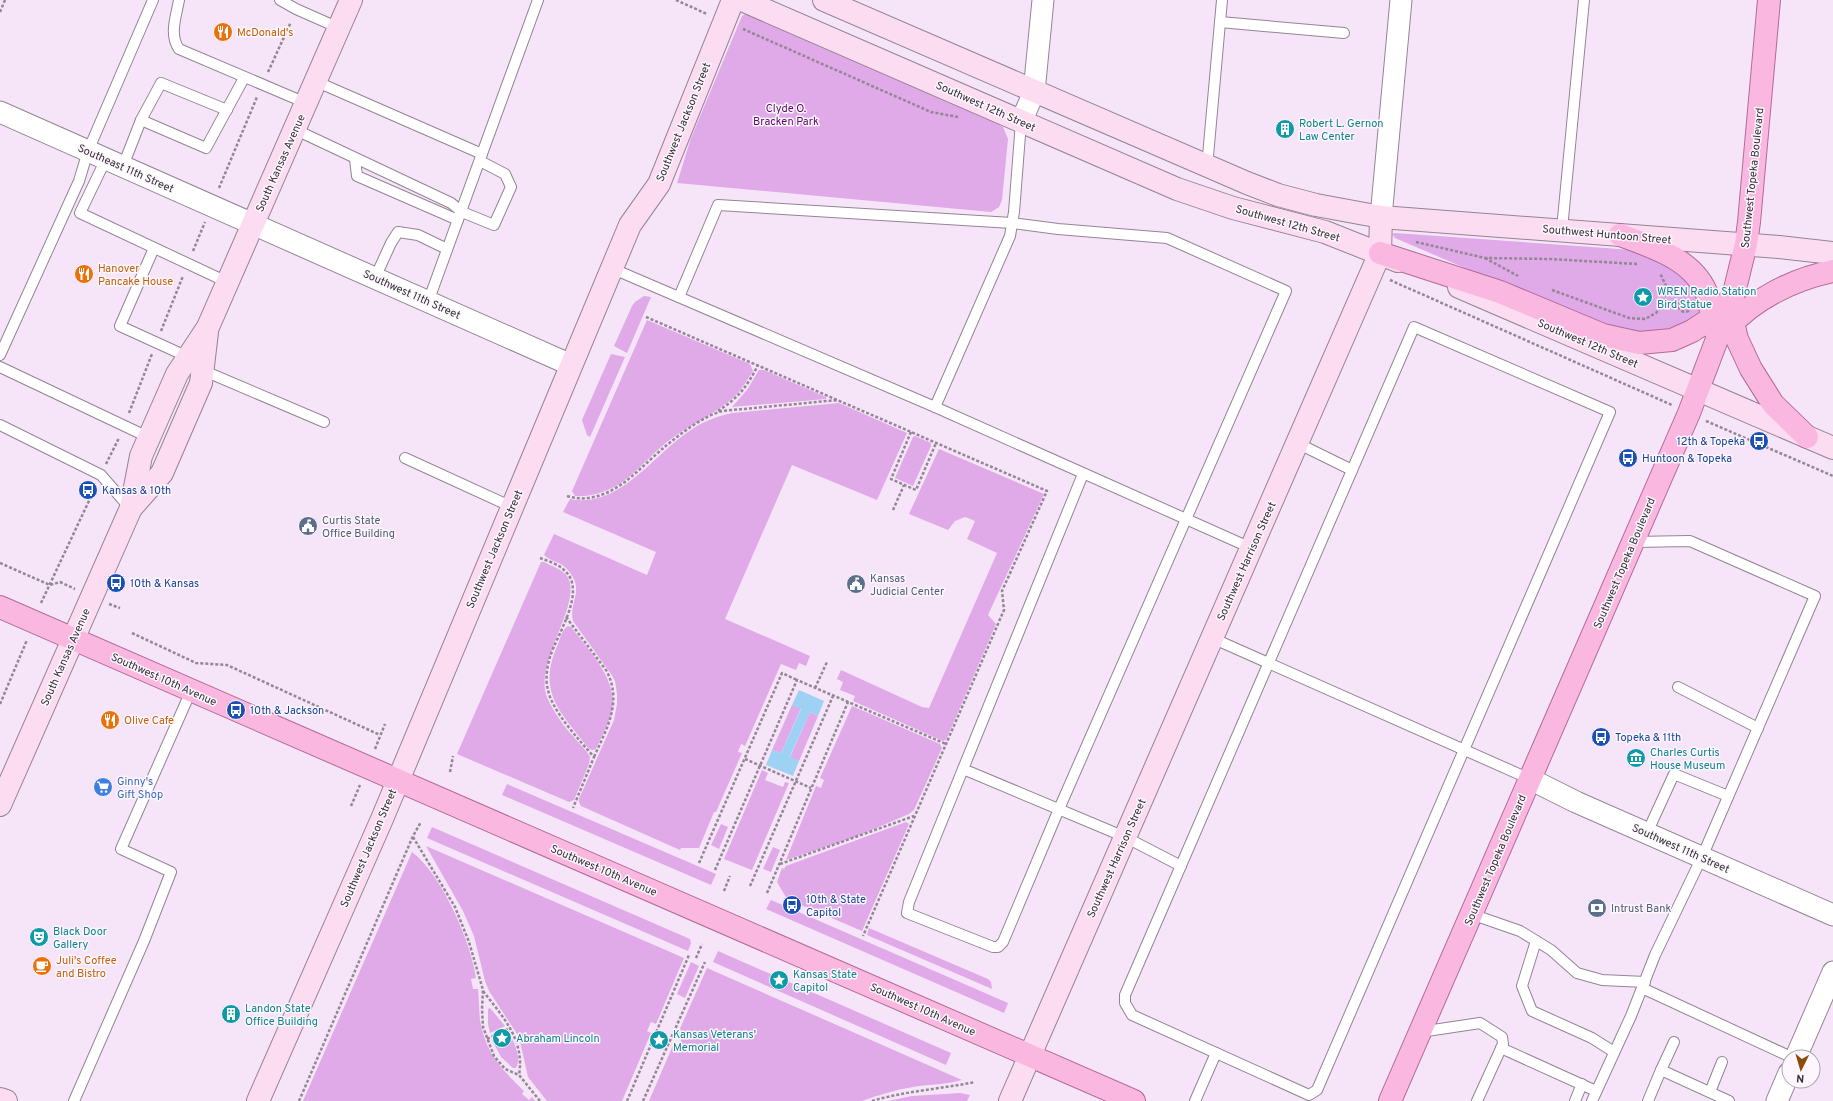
<svg xmlns="http://www.w3.org/2000/svg" width="1833" height="1101" font-family="Overpass,sans-serif">
  <style>
    .green { fill: #e0a9e7 }
    .water { fill: #9ed2f5 }
    .lines { fill: none; stroke-linecap: round; stroke-linejoin: round }
    .lane-casing { stroke: #938495; stroke-width: 12 }
    .street-casing { stroke: #938495; stroke-width: 23 }
    .secondary-casing { stroke: #938495; stroke-width: 24 }
    .primary-casing { stroke: #b36a98; stroke-width: 24 }
    .path { stroke: #928794; stroke-width: 2.5; stroke-dasharray: 3 2; stroke-linecap: butt }
    .lane { stroke: #fff; stroke-width: 10 }
    .street { stroke: #fff; stroke-width: 21 }
    .secondary { stroke: #fcdcf0; stroke-width: 22 }
    .primary { stroke: #fab8e0; stroke-width: 22 }
    .labels { text-anchor: middle; stroke-width: 3; stroke-linejoin: round; paint-order: stroke }
    .food-label { font-size: 11px; fill: #c56008; stroke: #fdf6fe; text-anchor: start }
    .street-label { font-size: 11px; fill: #363037; stroke: #fdf6fe }
    .park-label { font-size: 11px; fill: #5a0a64; stroke: #fdf6fe }
    .culture-label { font-size: 11px; fill: #0d838f; stroke: #fdf6fe; text-anchor: start }
    .transit-label { font-size: 11px; fill: #164399; stroke: #fdf6fe; text-anchor: start }
    .service-label { font-size: 11px; fill: #4e5e75; stroke: #fdf6fe; text-anchor: start }
    .shop-label { font-size: 11px; fill: #366cbe; stroke: #fdf6fe; text-anchor: start }
  </style>
  <rect width="100%" height="100%" fill="#f6e5f8"/>
  <!-- green -->
  <g class="green">
    <path d="M745 14H750L990 119 1003 127 1008 139 1002 200 999 207 991 212 677 183 691 138 742 16Z"/>
    <path d="M1395 233 1633 250 1648 252 1688 280 1701 300 1702 310 1693 323 1646 336 1581 318 1395 238 1392 234Z"/>
    <path d="M644 296 651 297 627 353 614 346 632 306 635 302Z"/>
    <path d="M647 320 750 364 753 371C748 379 742 389 735 396 715 415 688 425 667 442 649 456 635 475 616 486 602 493 590 497 575 496L572 491Z"/>
    <path d="M611 354 625 357 590 437 587 435 582 420Z"/>
    <path d="M759 370H764L826 397V399L732 407 747 390Z"/>
    <path d="M839 403 907 433 877 500 792 465 725 619 810 656 806 666 799 663 796 670 781 664 745 746 741 744 738 752 742 753 716 812H714L699 848H681L680 850 581 806 579 802V799L614 720 617 704V694L615 681 611 674 573 621C568 601 587 590 566 568 560 562 550 561 544 555L554 534 647 575 656 552 563 512 570 499C619 509 652 456 688 432 701 422 717 416 733 413Z"/>
    <path d="M915 436 931 443V446L913 486 895 478 913 437Z"/>
    <path d="M939 449 1044 494 988 615 996 624 946 740 943 741 853 701 855 696 840 690 843 682 837 679 841 670 922 707 929 708 997 553 967 539 975 521 965 517 955 521 948 530 909 514Z"/>
    <path d="M541 562H544C551 566 562 569 567 576 583 600 540 654 545 689 546 702 564 727 573 736 578 743 586 749 590 757L589 764 574 800 569 802 457 754Z"/>
    <path d="M568 626 571 627C589 651 621 682 611 715 607 726 601 738 596 749L593 750 589 749C561 712 536 693 558 644 560 639 562 629 568 626Z"/>
    <path d="M792 705 801 708 781 753 772 750Z"/>
    <path d="M852 706 940 744 942 748 914 810 909 814 855 837 786 860 816 786 821 788 824 780 820 778Z"/>
    <path d="M810 712 818 716 799 761 790 757Z"/>
    <path d="M762 770 768 773 765 780 783 787 785 782 789 783 752 870 724 859Z"/>
    <path d="M507 784 716 874 711 885 502 795Z"/>
    <path d="M906 822 909 824 862 931 787 899 777 882 782 868 784 869 786 866Z"/>
    <path d="M721 824 728 827 719 849 711 845Z"/>
    <path d="M432 827 690 939 691 943 688 951 427 838Z"/>
    <path d="M426 846 684 958 656 1024 651 1022 647 1031 651 1033 622 1101H547L528 1077 519 1037 489 991 485 981 474 936 463 911Z"/>
    <path d="M773 847 780 850 771 872 763 869Z"/>
    <path d="M412 852C442 875 471 942 476 978L471 979 473 989H478C479 999 479 1010 480 1020 486 1054 501 1068 524 1091L522 1094 529 1100 532 1097 535 1101H303Z"/>
    <path d="M771 900 1008 1003 1004 1013 766 909Z"/>
    <path d="M869 928 988 979 991 982 992 989 867 935Z"/>
    <path d="M718 951 951 1053 946 1065 713 962Z"/>
    <path d="M691 962 699 966 685 998 677 994Z"/>
    <path d="M707 968 962 1080C946 1085 930 1084 913 1087 895 1090 878 1095 862 1101H649L674 1043 679 1045 683 1035 678 1033Z"/>
    <path d="M490 1008 505 1026 490 1033 488 1024V1009Z"/>
    <path d="M509 1033C514 1043 522 1057 516 1068H513L501 1057 492 1040 499 1038 501 1042 505 1040 503 1036Z"/>
    <path d="M960 1093 970 1095 967 1101H888L912 1096Z"/>
  </g>
  <!-- water -->
  <path class="water" d="M799 690 824 701 818 716 810 712 790 756 799 761 793 776 766 765 772 750 781 753 801 709 792 705Z"/>
  <g class="lines">
    <!-- lane casing -->
    <g class="lane-casing">
      <g id="lane">
        <path d="M179 0C176 17 169 35 179 49L306 103"/>
        <path d="M280 0 296 9 339 28"/>
        <path d="M1220 22 1344 33"/>
        <path d="M315 81 482 154"/>
        <path d="M141 120 206 148 244 78"/>
        <path d="M294 129 451 203 462 212 494 225 511 187 505 174 480 161"/>
        <path d="M106 159 80 213 227 282"/>
        <path d="M355 159 357 176 458 220"/>
        <path d="M123 166 141 120 161 83 227 110"/>
        <path d="M1207 167 1222 0"/>
        <path d="M1562 229 1584 0"/>
        <path d="M154 248 120 326 188 357"/>
        <path d="M611 268 935 407 1251 548"/>
        <path d="M375 278 391 243 398 232 418 235 447 249"/>
        <path d="M679 297 718 205 1012 223 1058 229 1167 238 1286 291 1059 809 1003 942 998 947H993L907 913 909 902 963 769"/>
        <path d="M428 302 538 0"/>
        <path d="M1414 327 1610 412 1317 1090 1309 1095 1132 1015 1125 1003V995Z"/>
        <path d="M0 355 79 181 88 151 153 0"/>
        <path d="M0 367 150 438"/>
        <path d="M202 370 324 422"/>
        <path d="M935 407 1010 236 1014 212 1021 122"/>
        <path d="M0 425 101 475 130 508"/>
        <path d="M1297 443 1352 470"/>
        <path d="M405 458 512 507"/>
        <path d="M1083 474 963 769 1125 837 1181 866"/>
        <path d="M1212 638 1530 779"/>
        <path d="M1678 687 1758 728"/>
        <path d="M1647 833 1674 774 1728 796"/>
        <path d="M1471 914 1520 931 1551 950 1577 973 1602 980 1645 982"/>
        <path d="M1536 941 1522 986 1532 1011 1592 1038 1614 1052"/>
        <path d="M1642 988 1791 1057"/>
        <path d="M1420 1032 1480 1023 1502 1037 1503 1044 1477 1101"/>
        <path d="M1501 1048 1596 1091"/>
        <path d="M1661 1070 1674 1042"/>
        <path d="M1710 1092 1722 1062"/>
        <path d="M74 1101 144 941 171 872 121 849 191 691"/>
        <path d="M1195 1101 1216 1053"/>
        <path d="M1575 1101 1582 1084"/>
        <path d="M1592 1101 1631 1016 1655 955 1702 857 1815 596 1690 541 1633 542"/>
        <path d="M1648 1101 1661 1070 1729 1101"/>
      </g>
    </g>
    <!-- street casing -->
    <g class="street-casing">
      <g id="street">
        <path d="M0 112 571 365"/>
        <path d="M1021 122 1034 92 1043 0"/>
        <path d="M1381 217 1401 0"/>
        <path d="M1530 779 1576 802 1833 915"/>
        <path d="M1796 1057 1833 972"/>
        <path d="M1777 1101 1789 1073"/>
      </g>
    </g>
    <!-- secondary casing -->
    <g class="secondary-casing">
      <g id="secondary">
        <path d="M742 0 1177 189 1233 208 1325 232 1398 261"/>
        <path d="M824 0 1247 183 1278 195 1316 205 1381 217 1779 247 1833 253"/>
        <path d="M1459 287 1833 448"/>
        <path d="M132 507 162 473 201 383 207 332"/>
        <path d="M0 805 131 508 141 456 177 374 208 327 351 0"/>
        <path d="M0 1099 6 1101"/>
        <path d="M258 1101 382 819 630 225 659 184 733 0"/>
        <path d="M1010 1101 1380 253 1381 217"/>
      </g>
    </g>
    <!-- primary casing -->
    <g class="primary-casing">
      <g id="primary">
        <path d="M1620 235C1653 247 1696 260 1708 297 1711 307 1712 318 1713 328"/>
        <path d="M1380 253 1500 292 1603 335 1639 343 1672 340 1692 331 1712 318 1730 300"/>
        <path d="M1733 304V322L1737 339 1751 369 1773 404 1807 437"/>
        <path d="M1727 329C1753 299 1794 279 1833 271"/>
        <path d="M0 607 1134 1101"/>
        <path d="M1390 1101 1689 413 1733 297 1746 244 1749 222 1769 0"/>
      </g>
    </g>
    <!-- path -->
    <g class="path">
      <path d="M676 0 707 14"/>
      <path d="M0 12 5 0"/>
      <path d="M743 29 931 112 958 117"/>
      <path d="M268 72 291 22"/>
      <path d="M219 188 257 97"/>
      <path d="M1416 242 1485 258 1550 259 1637 264"/>
      <path d="M193 251 205 222"/>
      <path d="M1485 258 1518 276"/>
      <path d="M1390 280 1672 405"/>
      <path d="M1552 290 1629 318 1645 319 1656 313 1665 300 1666 286 1660 273"/>
      <path d="M1665 300 1679 304"/>
      <circle cx="1685" cy="306" r="6"/>
      <path d="M646 317 1047 491 1002 591 1004 610 863 936"/>
      <path d="M161 331 183 276"/>
      <path d="M718 411C738 398 747 387 758 365"/>
      <path d="M129 413 152 354"/>
      <path d="M1706 421 1833 476"/>
      <path d="M911 432 891 479 916 490 936 443"/>
      <path d="M106 464 119 438"/>
      <path d="M567 496C574 498 581 499 588 498 621 494 643 464 667 445 683 432 702 417 722 411L838 400"/>
      <path d="M893 510 904 485"/>
      <path d="M540 558C548 561 558 564 564 570 588 590 557 634 550 657 547 667 545 680 548 690 552 711 580 741 594 757L573 808"/>
      <path d="M0 563 50 585 60 582 75 589"/>
      <path d="M41 603 95 488"/>
      <path d="M109 604 120 608"/>
      <path d="M566 617 606 670C623 701 607 728 594 757"/>
      <path d="M132 633 196 663 227 665 380 735"/>
      <path d="M815 688 827 662"/>
      <path d="M0 704 27 640"/>
      <path d="M375 749 385 724"/>
      <path d="M745 759 811 788"/>
      <path d="M450 772 453 756"/>
      <path d="M351 806 360 785"/>
      <path d="M413 837 455 907 469 942 483 990 482 1009 483 1027 494 1056 505 1069 519 1075 540 1101"/>
      <path d="M699 863 782 673 797 680"/>
      <path d="M780 864 914 816"/>
      <path d="M715 870 797 680 946 744"/>
      <path d="M750 886 833 696"/>
      <path d="M724 891 730 876"/>
      <path d="M767 893 848 702"/>
      <path d="M696 958 702 944"/>
      <path d="M483 991C503 1017 525 1040 519 1075"/>
      <path d="M487 1039 510 1028"/>
      <path d="M299 1101 413 836 421 822"/>
      <path d="M627 1101 689 955"/>
      <path d="M643 1101 705 962"/>
      <path d="M872 1101C905 1091 941 1089 975 1082"/>
    </g>
    <!-- lane -->
    <use href="#lane" class="lane"/>
    <!-- street -->
    <use href="#street" class="street"/>
    <!-- secondary -->
    <use href="#secondary" class="secondary"/>
    <!-- primary -->
    <use href="#primary" class="primary"/>
  </g>
  <!-- icons -->
  <defs>
    <g id="restaurant-disc" transform="scale(1)"><circle r="9.5" fill="#e8710a" stroke="#fdf6fe"/><path d="M-5-6h1v4h1v-4h1v4h1v-4h1v5L-1.5 .5V6h-2V.5L-5-1ZM5-6V6H3V1.5H1.5Q1.5-4 5-6Z" fill="#fff"/></g>
    <g id="building-disc" transform="scale(1)"><circle r="9.5" fill="#0f9aa8" stroke="#fdf6fe"/><path d="M-4-6H4V6H1V3H-1V6H-4ZM-2.5-4.3h1.7v1.8h-1.7ZM.8-4.3h1.7v1.8H.8ZM-2.5-1h1.7V.8h-1.7ZM.8-1h1.7V.8H.8Z" fill="#fff"/></g>
    <g id="sight-disc" transform="scale(1)"><circle r="9.5" fill="#0f9aa8" stroke="#fdf6fe"/><path d="M0-6L1.8-2.2L6-1.7L2.9 1.2L3.7 5.4L0 3.3L-3.7 5.4L-2.9 1.2L-6-1.7L-1.8-2.2Z" fill="#fff"/></g>
    <g id="bus-disc" transform="scale(1)"><circle r="9.5" fill="#1a4fb4" stroke="#fdf6fe"/><path d="M-5-6H5V4H4V6H2V4H-2V6H-4V4H-5ZM-3.5-4V0h7V-4ZM-3.5 1.2v1.5H-2V1.2ZM2 1.2v1.5H3.5V1.2Z" fill="#fff"/></g>
    <g id="civic-disc" transform="scale(1)"><circle r="9.5" fill="#5c6f8a" stroke="#fdf6fe"/><path d="M-.6-6.5H3V-4.5H.6V-3L4-1V1h2V6H-6V1h2V-1L-.6-3ZM-1.2 2.5V6h2.4V2.5Z" fill="#fff"/></g>
    <g id="museum-disc" transform="scale(1)"><circle r="9.5" fill="#0f9aa8" stroke="#fdf6fe"/><path d="M0-6L6-3V-2H-6V-3ZM-5-1h2V3h-2ZM-1-1h2V3h-2ZM3-1h2V3H3ZM-6 4H6V6H-6Z" fill="#fff"/></g>
    <g id="supermarket-disc" transform="scale(1)"><circle r="9.5" fill="#3f7fe0" stroke="#fdf6fe"/><path d="M-6-5.5h2.5l.6 2H6L4.5 2H-2.5L-4.4-4H-6ZM-1.5 3.2a1.3 1.3 0 1 0 .1 0ZM3 3.2a1.3 1.3 0 1 0 .1 0Z" fill="#fff"/></g>
    <g id="bank-disc" transform="scale(1)"><circle r="9.5" fill="#5c6f8a" stroke="#fdf6fe"/><path d="M-6-4H6V4H-6ZM0-2.3a2.3 2.3 0 1 0 0 4.6a2.3 2.3 0 1 0 0-4.6Z" fill="#fff"/></g>
    <g id="theatre-disc" transform="scale(1)"><circle r="9.5" fill="#0f9aa8" stroke="#fdf6fe"/><path d="M-5-5.5Q0-4 5-5.5V0Q5 5 0 6Q-5 5-5 0ZM-3.3-2.5H-1v1.5H-3.3ZM1-2.5H3.3v1.5H1ZM-2.8 1Q0 5.5 2.8 1Z" fill="#fff"/></g>
    <g id="cafe-disc" transform="scale(1)"><circle r="9.5" fill="#e8710a" stroke="#fdf6fe"/><path d="M-5.5-4.5H6V0H3Q3 3.5 0 3.5H-2.5Q-5.5 3.5-5.5 0ZM3-3.2v2h1.7v-2ZM-6 4.5H4V6H-6Z" fill="#fff"/></g>
  </defs>
  <g fill-rule="evenodd">
    <use href="#restaurant-disc" x="223" y="32"/>
    <use href="#building-disc" x="1285" y="129"/>
    <use href="#restaurant-disc" x="84" y="274"/>
    <use href="#sight-disc" x="1643" y="297"/>
    <use href="#bus-disc" x="1759" y="441"/>
    <use href="#bus-disc" x="1628" y="458"/>
    <use href="#bus-disc" x="88" y="490"/>
    <use href="#civic-disc" x="308" y="526"/>
    <use href="#bus-disc" x="116" y="583"/>
    <use href="#civic-disc" x="856" y="584"/>
    <use href="#bus-disc" x="236" y="710"/>
    <use href="#restaurant-disc" x="110" y="720"/>
    <use href="#bus-disc" x="1601" y="737"/>
    <use href="#museum-disc" x="1636" y="758"/>
    <use href="#supermarket-disc" x="103" y="787"/>
    <use href="#bus-disc" x="792" y="905"/>
    <use href="#bank-disc" x="1597" y="908"/>
    <use href="#theatre-disc" x="39" y="937"/>
    <use href="#cafe-disc" x="42" y="966"/>
    <use href="#sight-disc" x="779" y="980"/>
    <use href="#building-disc" x="231" y="1014"/>
    <use href="#sight-disc" x="502" y="1038"/>
    <use href="#sight-disc" x="659" y="1040"/>
  </g>
  <g class="labels">
    <!-- food labels -->
    <g class="food-label">
      <text x="237" y="36">McDonald's</text>
      <text x="98" y="272">Hanover<tspan x="98" dy="13">Pancake House</tspan></text>
      <text x="124" y="724">Olive Cafe</text>
      <text x="56" y="964">Juli's Coffee<tspan x="56" dy="13">and Bistro</tspan></text>
    </g>
    <!-- street labels -->
    <g class="street-label">
      <text transform="translate(986 106) rotate(24)" y="4">Southwest 12th Street</text>
      <text transform="translate(683 122) rotate(-68)" y="4">Southwest Jackson Street</text>
      <text transform="translate(280 163) rotate(-66)" y="4">South Kansas Avenue</text>
      <text transform="translate(126 168) rotate(24)" y="4">Southeast 11th Street</text>
      <text transform="translate(1752 178) rotate(-84)" y="4">Southwest Topeka Boulevard</text>
      <text transform="translate(1288 223) rotate(16)" y="4">Southwest 12th Street</text>
      <text transform="translate(1607 234) rotate(5)" y="4">Southwest Huntoon Street</text>
      <text transform="translate(412 294) rotate(24)" y="4">Southwest 11th Street</text>
      <text transform="translate(1588 343) rotate(23)" y="4">Southwest 12th Street</text>
      <text transform="translate(494 549) rotate(-67)" y="4">Southwest Jackson Street</text>
      <text transform="translate(1246 561) rotate(-66)" y="4">Southwest Harrison Street</text>
      <text transform="translate(1624 563) rotate(-67)" y="4">Southwest Topeka Boulevard</text>
      <text transform="translate(65 657) rotate(-66)" y="4">South Kansas Avenue</text>
      <text transform="translate(164 679) rotate(24)" y="4">Southwest 10th Avenue</text>
      <text transform="translate(368 848) rotate(-67)" y="4">Southwest Jackson Street</text>
      <text transform="translate(1681 848) rotate(24)" y="4">Southwest 11th Street</text>
      <text transform="translate(1116 858) rotate(-66)" y="4">Southwest Harrison Street</text>
      <text transform="translate(1495 860) rotate(-67)" y="4">Southwest Topeka Boulevard</text>
      <text transform="translate(604 870) rotate(23)" y="4">Southwest 10th Avenue</text>
      <text transform="translate(923 1009) rotate(24)" y="4">Southwest 10th Avenue</text>
    </g>
    <!-- park labels -->
    <g class="park-label">
      <text x="786" y="112">Clyde O.<tspan x="786" dy="13">Bracken Park</tspan></text>
    </g>
    <!-- culture labels -->
    <g class="culture-label">
      <text x="1299" y="127">Robert L. Gernon<tspan x="1299" dy="13">Law Center</tspan></text>
      <text x="1657" y="295">WREN Radio Station<tspan x="1657" dy="13">Bird Statue</tspan></text>
      <text x="1650" y="756">Charles Curtis<tspan x="1650" dy="13">House Museum</tspan></text>
      <text x="53" y="935">Black Door<tspan x="53" dy="13">Gallery</tspan></text>
      <text x="793" y="978">Kansas State<tspan x="793" dy="13">Capitol</tspan></text>
      <text x="245" y="1012">Landon State<tspan x="245" dy="13">Office Building</tspan></text>
      <text x="673" y="1038">Kansas Veterans'<tspan x="673" dy="13">Memorial</tspan></text>
      <text x="516" y="1042">Abraham Lincoln</text>
    </g>
    <!-- transit labels -->
    <g class="transit-label">
      <text x="1745" y="445" text-anchor="end">12th &amp; Topeka</text>
      <text x="1642" y="462">Huntoon &amp; Topeka</text>
      <text x="102" y="494">Kansas &amp; 10th</text>
      <text x="130" y="587">10th &amp; Kansas</text>
      <text x="250" y="714">10th &amp; Jackson</text>
      <text x="1615" y="741">Topeka &amp; 11th</text>
      <text x="806" y="903">10th &amp; State<tspan x="806" dy="13">Capitol</tspan></text>
    </g>
    <!-- service labels -->
    <g class="service-label">
      <text x="322" y="524">Curtis State<tspan x="322" dy="13">Office Building</tspan></text>
      <text x="870" y="582">Kansas<tspan x="870" dy="13">Judicial Center</tspan></text>
      <text x="1611" y="912">Intrust Bank</text>
    </g>
    <!-- shop labels -->
    <g class="shop-label">
      <text x="117" y="785">Ginny's<tspan x="117" dy="13">Gift Shop</tspan></text>
    </g>
  </g>
  <!-- north arrow -->
  <g transform="translate(1801 1069) rotate(185)"><circle r="19" fill="#fdf6fe" stroke="#ada7ae"/>
  <path d="M0-3L7 15L0 10L-7 15Z" fill="#894c0a"/>
  <text y="-6" font-size="11" font-weight="bold" text-anchor="middle" fill="#363037">N</text>
  </g>
</svg>
